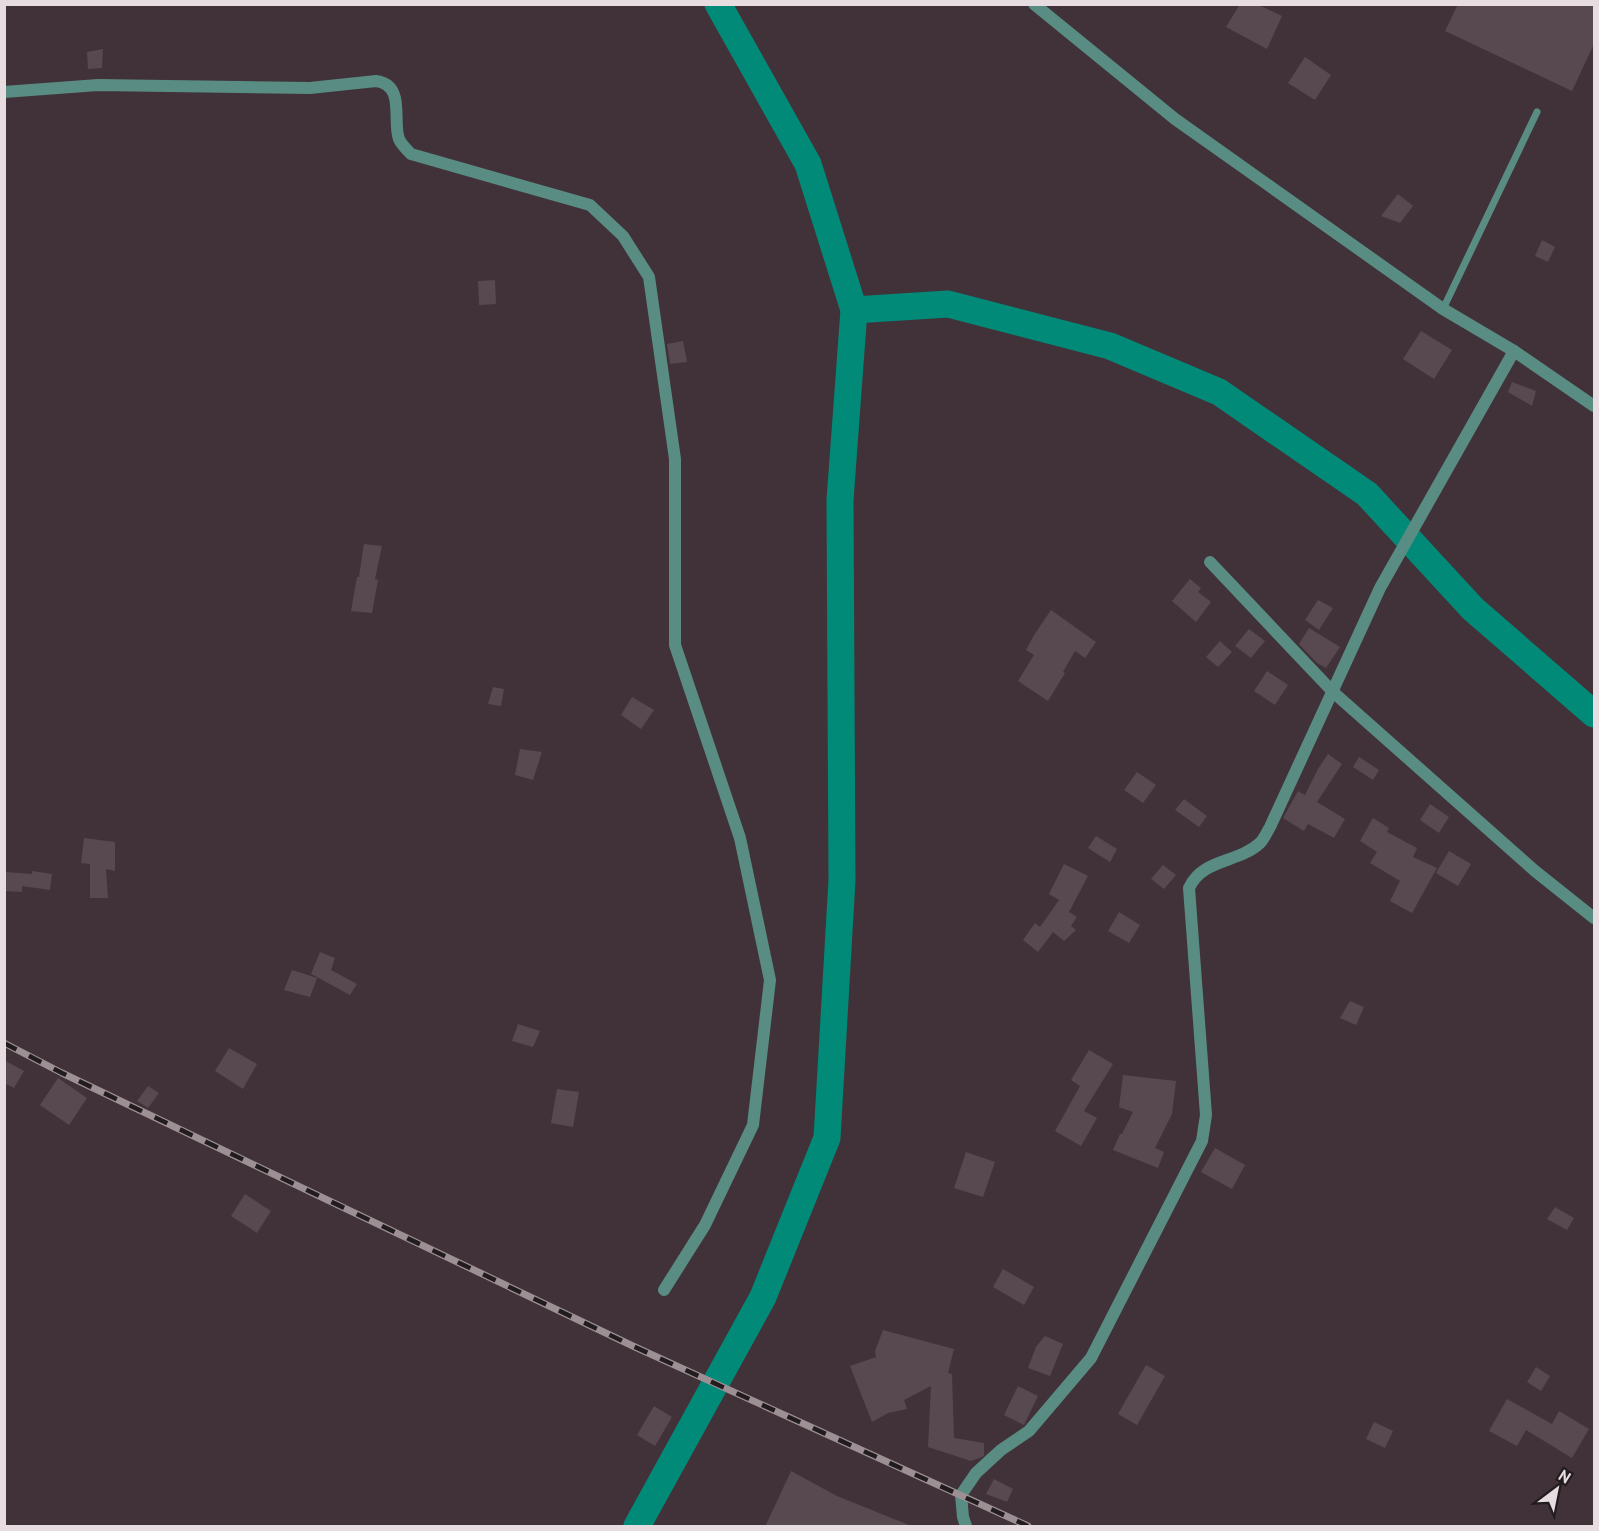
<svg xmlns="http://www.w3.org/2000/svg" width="1599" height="1531" font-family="'PT Sans',sans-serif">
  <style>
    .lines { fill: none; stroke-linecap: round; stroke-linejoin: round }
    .river { stroke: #028a79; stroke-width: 27 }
    .building { fill: #58484f }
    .lane { stroke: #598c82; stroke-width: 7 }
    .street { stroke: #598c82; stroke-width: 12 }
    .rail-casing { stroke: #9c9095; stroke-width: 7 }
    .rail { stroke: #231c1f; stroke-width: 4.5; stroke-dasharray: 14; stroke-linecap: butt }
  </style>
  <rect width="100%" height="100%" fill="#413239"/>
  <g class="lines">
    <!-- river -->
    <g class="river">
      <path d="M854 310 948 304 1110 346 1219 392 1367 494 1473 609 1594 714"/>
      <path d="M637 1526 763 1297 827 1138 842 880 840 500 854 310 808 164 718 4"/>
    </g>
  </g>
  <!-- building -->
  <g class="building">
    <path d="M1240 4H1257L1282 16 1267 49 1226 27Z"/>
    <path d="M1458 4H1594V44L1572 91 1445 31Z"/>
    <path d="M103 49 102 68 88 69 87 52Z"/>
    <path d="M1305 57 1331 75 1315 100 1288 83Z"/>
    <path d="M1398 194 1413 206 1400 223 1381 216Z"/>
    <path d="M1542 240 1555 247 1548 262 1535 256Z"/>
    <path d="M495 280 496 304 479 305 478 281Z"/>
    <path d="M1421 331 1452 350 1434 379 1403 359Z"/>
    <path d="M683 341 687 362 670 364 667 344Z"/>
    <path d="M1512 382 1536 391 1532 406 1508 392Z"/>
    <path d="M364 544 382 546 375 579 378 580 372 613 351 611 357 577H359Z"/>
    <path d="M1190 579 1201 588 1198 592 1211 602 1196 622 1172 601Z"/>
    <path d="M1318 600 1333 608 1319 630 1305 620Z"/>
    <path d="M1051 610 1096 642 1085 658 1075 651 1063 672 1065 673 1048 701 1018 681 1034 655 1026 650 1034 635Z"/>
    <path d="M1309 628 1340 647 1326 668 1317 663 1299 644Z"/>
    <path d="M1249 629 1265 641 1251 658 1235 646Z"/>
    <path d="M1220 641 1232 652 1218 667 1206 657Z"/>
    <path d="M1267 671 1288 685 1275 705 1254 691Z"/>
    <path d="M493 687 504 689 501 706 488 704Z"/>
    <path d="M632 697 654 710 641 729 621 715Z"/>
    <path d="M520 749 542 752 533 780 515 775Z"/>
    <path d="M1328 754 1342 764 1317 802 1345 819 1334 838 1308 824 1304 831 1283 818 1298 791 1305 795 1318 769Z"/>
    <path d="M1359 757 1379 770 1373 780 1353 767Z"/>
    <path d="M1137 772 1156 785 1143 803 1124 790Z"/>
    <path d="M1184 799 1207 816 1199 827 1175 810Z"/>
    <path d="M1430 804 1449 817 1439 833 1420 820Z"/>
    <path d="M1373 818 1389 828 1387 832 1417 848 1413 857 1437 868 1412 913 1390 901 1400 881 1370 863 1377 852 1360 841Z"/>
    <path d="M1096 836 1117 849 1110 862 1088 848Z"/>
    <path d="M84 838 115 842V871L106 869 108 898H90V864L81 863Z"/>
    <path d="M1449 851 1471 864 1458 886 1436 873Z"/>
    <path d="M1064 864 1088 876 1069 912 1077 917 1071 926 1076 930 1064 941 1053 932 1038 952 1023 940 1035 923 1040 927 1059 900 1049 894Z"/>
    <path d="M1163 865 1176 875 1164 889 1151 879Z"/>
    <path d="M32 871 52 874 50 890 22 886V892L4 891 5 872 32 874Z"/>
    <path d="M1119 912 1140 925 1129 943 1108 931Z"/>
    <path d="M320 952 335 958 331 970 357 984 350 995 311 974Z"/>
    <path d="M292 970 317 978 310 997 284 990Z"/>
    <path d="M1350 1001 1364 1007 1356 1025 1340 1018Z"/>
    <path d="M518 1024 540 1031 533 1047 512 1041Z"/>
    <path d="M229 1048 257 1064 243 1089 215 1071Z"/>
    <path d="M1089 1050 1113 1064 1084 1111 1097 1118 1081 1146 1055 1131 1080 1086 1071 1080Z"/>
    <path d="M4 1060 24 1071 14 1088 4 1083Z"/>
    <path d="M1123 1075 1176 1081 1172 1114 1155 1148 1164 1152 1158 1168 1113 1150 1120 1134H1122L1133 1112 1119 1107Z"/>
    <path d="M58 1078 87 1098 69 1125 40 1105Z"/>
    <path d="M148 1086 159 1093 148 1108 137 1101Z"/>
    <path d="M557 1089 579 1092 573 1127 551 1123Z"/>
    <path d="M1215 1148 1245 1165 1232 1189 1201 1172Z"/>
    <path d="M966 1152 995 1162 983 1197 954 1188Z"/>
    <path d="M245 1194 271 1211 257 1233 231 1216Z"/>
    <path d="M1555 1207 1574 1218 1567 1230 1547 1219Z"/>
    <path d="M1003 1269 1034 1287 1024 1305 993 1287Z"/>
    <path d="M883 1330 954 1349 948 1373 952 1374 954 1438 984 1443V1455L982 1457 971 1461 928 1447 931 1386 904 1400 907 1409 888 1413 872 1422 850 1366 876 1357 875 1351Z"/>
    <path d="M1045 1336 1063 1344 1050 1376 1028 1368 1036 1347Z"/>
    <path d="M1146 1365 1165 1376 1137 1425 1118 1414Z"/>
    <path d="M1536 1367 1550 1376 1541 1391 1527 1382Z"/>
    <path d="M1018 1386 1038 1396 1024 1425 1004 1415Z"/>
    <path d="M1507 1399 1552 1424 1559 1411 1589 1429 1572 1458 1526 1430 1517 1446 1489 1431Z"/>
    <path d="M654 1406 672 1417 655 1446 637 1435Z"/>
    <path d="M1374 1422 1393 1431 1385 1448 1366 1439Z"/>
    <path d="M791 1471 837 1496 914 1527H765Z"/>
    <path d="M994 1479 1013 1489 1007 1502 986 1494Z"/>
  </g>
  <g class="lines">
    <!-- lane -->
    <path class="lane" d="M1443 309 1537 112"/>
    <!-- street -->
    <g class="street">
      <path d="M1034 4 1175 119 1443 309 1514 351 1594 406"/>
      <path d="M4 92 98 85 310 88 376 81C406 85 392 121 399 139 401 144 407 150 411 154L590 205 623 236 649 277 675 459V645L740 838 770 980 753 1125 705 1225 664 1290"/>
      <path d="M1210 562 1333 692 1535 871 1594 918"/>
      <path d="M966 1526 963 1517 961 1495 976 1473 1001 1450 1029 1431 1091 1358 1202 1141 1206 1115 1189 888C1203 858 1237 864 1260 843 1264 839 1267 832 1270 827L1380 588 1514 351"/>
    </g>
    <!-- rail casing -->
    <g class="rail-casing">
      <path id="rail" d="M4 1043 62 1073 635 1347 1028 1526"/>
    </g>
    <!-- rail -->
    <use href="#rail" class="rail"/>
  </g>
  <!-- border -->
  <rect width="1599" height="1531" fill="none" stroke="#e7dde1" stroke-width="12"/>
  <!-- north arrow -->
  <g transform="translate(1557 1489) rotate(32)" stroke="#231c1f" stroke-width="4.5" paint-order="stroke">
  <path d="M0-4.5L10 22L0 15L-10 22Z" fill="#e7dde1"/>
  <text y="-9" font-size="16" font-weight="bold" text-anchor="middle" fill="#e7dde1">N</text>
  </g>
</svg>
